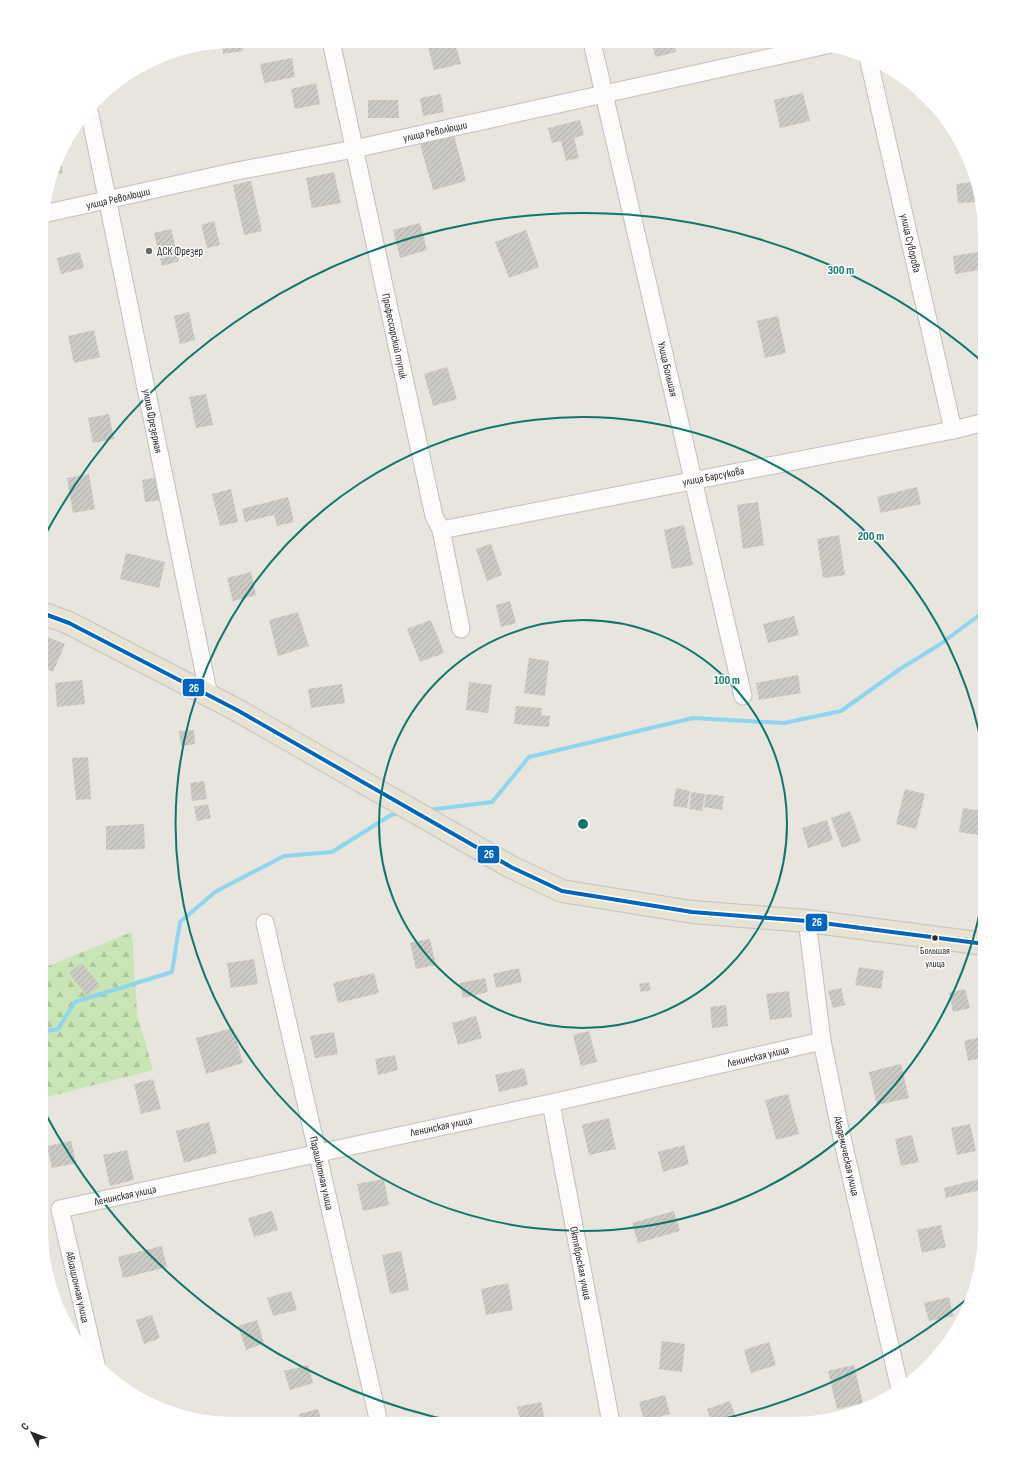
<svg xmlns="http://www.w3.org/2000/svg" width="1026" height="1465" font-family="'Sofia Sans Condensed',sans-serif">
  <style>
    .forest { fill: url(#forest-firs) }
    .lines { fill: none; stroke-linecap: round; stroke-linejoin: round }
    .stream { stroke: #8ed5ee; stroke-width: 4 }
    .building { fill: url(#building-hatch) }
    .minor-casing { stroke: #c1c0c0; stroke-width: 19 }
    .major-casing { stroke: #c4c3c0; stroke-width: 24 }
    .minor { stroke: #fcfbfa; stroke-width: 17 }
    .major { stroke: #e7e2d2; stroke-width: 22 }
    .bus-1-casing { stroke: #fff; stroke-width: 7 }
    .bus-1 { stroke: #0065bd; stroke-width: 4 }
    .ring { fill: none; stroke: #0f766e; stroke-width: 2 }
    .poi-dot { fill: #6c6a68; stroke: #fff; stroke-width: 1.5 }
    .bus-dot { fill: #292929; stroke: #fff; stroke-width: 1.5 }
    .labels { text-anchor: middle; stroke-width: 3; stroke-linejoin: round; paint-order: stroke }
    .bus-label { font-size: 10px; fill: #292929; stroke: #fff }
    .street-label { font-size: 11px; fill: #292929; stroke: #fff }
    .poi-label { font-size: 11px; fill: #292929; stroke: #fff; text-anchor: start }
    .centre { fill: #0f766e; stroke: #fff; stroke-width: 2 }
    .ring-label { font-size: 12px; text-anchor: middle; font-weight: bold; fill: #0f766e; stroke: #fff; stroke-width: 3; stroke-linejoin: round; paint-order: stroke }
    .line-badge { stroke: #fff; stroke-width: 1.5 }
    .badge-label { font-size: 11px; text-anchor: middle; font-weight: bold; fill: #fff }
  </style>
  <defs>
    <pattern id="forest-firs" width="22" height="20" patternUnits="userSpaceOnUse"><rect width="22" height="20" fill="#c9e5b5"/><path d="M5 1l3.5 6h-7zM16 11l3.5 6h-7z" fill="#adc49c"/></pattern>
    <pattern id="building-hatch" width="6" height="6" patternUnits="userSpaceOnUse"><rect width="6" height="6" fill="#cccac5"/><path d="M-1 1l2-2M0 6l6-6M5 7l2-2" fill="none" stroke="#afaea9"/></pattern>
  </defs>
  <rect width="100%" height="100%" fill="#e8e4de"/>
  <!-- forest -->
  <path class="forest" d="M132 932 137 1014 153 1070 43 1098 41 1086V969Z"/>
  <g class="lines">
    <!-- stream -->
    <g class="stream">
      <path d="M428 810 492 802 529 757 693 718 784 723 841 711 900 669 939 645 985 611"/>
      <path d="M41 1032 58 1029 75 1002 172 972 180 922 215 892 284 856 332 852 391 815 402 813"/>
    </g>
  </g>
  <!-- building -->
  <g class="building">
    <path d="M234 41H242L243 51 223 54 222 43Z"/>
    <path d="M427 42H455L461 64 434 70Z"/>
    <path d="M652 42H674L676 52 655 57Z"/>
    <path d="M292 58 295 77 264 83 260 64Z"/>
    <path d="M316 83 320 104 295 109 291 89Z"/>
    <path d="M911 83 921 95 920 96 908 89Z"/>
    <path d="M803 93 810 121 780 128 774 100Z"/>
    <path d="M441 94 444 112 423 116 420 98Z"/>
    <path d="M368 100H398L399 118H368Z"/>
    <path d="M580 120 584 135 574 138 579 158 566 161 561 141 552 143 548 128Z"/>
    <path d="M454 135 466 181 433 190 420 144Z"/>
    <path d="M60 158 63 173 54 175Z"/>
    <path d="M334 172 341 203 312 208 306 178Z"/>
    <path d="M251 181 262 231 244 235 233 185Z"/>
    <path d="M973 182 978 202 958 203 956 184Z"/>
    <path d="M214 221 220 245 207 248 201 225Z"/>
    <path d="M420 223 427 250 400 258 393 230Z"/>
    <path d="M171 229 179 261 162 266 154 233Z"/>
    <path d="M526 230 539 267 509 278 495 242Z"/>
    <path d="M984 251 985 269 955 274 953 256Z"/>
    <path d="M80 252 84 268 61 274 57 258Z"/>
    <path d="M189 312 195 340 180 344 174 316Z"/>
    <path d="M778 316 786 353 765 358 757 321Z"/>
    <path d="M94 330 100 357 74 363 68 336Z"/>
    <path d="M985 336V362L977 339Z"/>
    <path d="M447 367 457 399 433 406 424 374Z"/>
    <path d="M206 394 213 425 196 428 189 397Z"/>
    <path d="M109 414 114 439 93 443 88 418Z"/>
    <path d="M89 474 95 509 73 513 67 478Z"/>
    <path d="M159 477 163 500 145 502 142 480Z"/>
    <path d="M917 487 921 504 881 513 877 497Z"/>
    <path d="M231 489 238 522 220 526 212 494Z"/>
    <path d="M288 497 294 522 277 526 274 515 245 522 242 509Z"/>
    <path d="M758 502 764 545 743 549 737 505Z"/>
    <path d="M684 525 693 565 672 569 664 530Z"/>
    <path d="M839 535 845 575 823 578 817 539Z"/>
    <path d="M491 544 502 575 487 581 476 549Z"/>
    <path d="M126 553 165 562 159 588 120 579Z"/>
    <path d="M251 572 256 595 233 601 227 578Z"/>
    <path d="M510 601 516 623 501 627 496 605Z"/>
    <path d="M298 612 309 646 278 656 269 620Z"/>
    <path d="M794 616 799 635 768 643 763 624Z"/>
    <path d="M431 620 444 653 420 662 407 629Z"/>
    <path d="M42 635 65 644 53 672 42 667Z"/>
    <path d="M529 658 549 661 545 696 524 693Z"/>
    <path d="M798 675 801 693 759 700 756 683Z"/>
    <path d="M82 680 85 704 57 707 55 683Z"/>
    <path d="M469 682 492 685 488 713 466 710Z"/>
    <path d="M342 684 345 703 311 708 308 689Z"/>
    <path d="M516 706 542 708 541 715 550 716 549 727 514 724Z"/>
    <path d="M194 730 195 744 181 746 179 731Z"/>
    <path d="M88 757 91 799 76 800 72 758Z"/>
    <path d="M204 781 207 799 192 801 190 783Z"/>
    <path d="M676 788 690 791 687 808 673 806Z"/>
    <path d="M905 789 925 794 916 829 896 824Z"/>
    <path d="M691 792 705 794 702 811 689 809Z"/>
    <path d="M706 794 724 796 722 810 704 807Z"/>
    <path d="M208 804 211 818 197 821 194 807Z"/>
    <path d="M963 808 982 811 978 835 959 832Z"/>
    <path d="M850 811 861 841 842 848 831 818Z"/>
    <path d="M827 820 833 840 808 848 802 828Z"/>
    <path d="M144 824 145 849 106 850V826Z"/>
    <path d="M430 939 436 965 416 969 410 943Z"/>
    <path d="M254 959 258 984 231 988 227 963Z"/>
    <path d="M82 963 100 986 87 996 69 973Z"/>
    <path d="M859 967 884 971 881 989 855 985Z"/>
    <path d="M519 968 522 982 496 988 493 974Z"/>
    <path d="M374 973 379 993 338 1003 333 983Z"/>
    <path d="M485 978 488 992 463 998 460 983Z"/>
    <path d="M649 982 651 990 641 992 639 984Z"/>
    <path d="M841 988 845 1005 833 1008 828 991Z"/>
    <path d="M965 989 970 1008 953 1012 949 993Z"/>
    <path d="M789 991 792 1017 770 1020 766 994Z"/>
    <path d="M726 1005 728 1026 712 1028 710 1007Z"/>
    <path d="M476 1016 482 1038 458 1045 452 1023Z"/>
    <path d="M233 1028 243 1063 206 1074 196 1038Z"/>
    <path d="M589 1031 597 1062 581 1066 573 1035Z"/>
    <path d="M334 1032 338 1054 315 1058 310 1036Z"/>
    <path d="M985 1036V1057L968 1061 964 1041Z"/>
    <path d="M395 1055 398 1070 378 1075 375 1059Z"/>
    <path d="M901 1064 909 1098 877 1105 869 1072Z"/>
    <path d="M524 1068 528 1085 499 1092 495 1075Z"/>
    <path d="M153 1079 161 1109 141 1114 134 1084Z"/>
    <path d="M788 1094 799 1134 776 1140 765 1100Z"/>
    <path d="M609 1118 616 1149 589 1155 582 1125Z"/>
    <path d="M209 1122 217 1153 184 1163 176 1131Z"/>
    <path d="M970 1124 976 1151 957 1155 951 1128Z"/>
    <path d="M912 1135 919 1162 901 1166 895 1139Z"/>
    <path d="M71 1141 76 1163 52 1168 47 1146Z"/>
    <path d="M684 1145 689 1164 663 1172 658 1152Z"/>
    <path d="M127 1150 134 1180 110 1186 103 1155Z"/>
    <path d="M984 1178 985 1189 946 1198 944 1188Z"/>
    <path d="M384 1179 389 1205 363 1211 357 1184Z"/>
    <path d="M272 1211 278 1230 254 1237 248 1218Z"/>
    <path d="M674 1211 680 1231 638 1243 632 1223Z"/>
    <path d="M941 1225 946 1247 922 1253 917 1230Z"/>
    <path d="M162 1246 167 1267 123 1278 118 1257Z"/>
    <path d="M401 1251 409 1290 390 1294 382 1255Z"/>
    <path d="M508 1283 513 1310 486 1315 481 1289Z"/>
    <path d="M291 1291 297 1310 273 1316 267 1298Z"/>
    <path d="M949 1297 953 1316 929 1321 924 1303Z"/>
    <path d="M152 1315 160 1338 144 1344 136 1320Z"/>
    <path d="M257 1320 264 1343 246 1350 238 1326Z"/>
    <path d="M662 1341 685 1344 682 1372 659 1369Z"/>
    <path d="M769 1342 776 1365 751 1373 744 1350Z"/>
    <path d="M308 1365 313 1383 290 1390 284 1371Z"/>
    <path d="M854 1365 863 1403 837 1409 828 1371Z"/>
    <path d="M665 1395 670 1414 644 1421 639 1402Z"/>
    <path d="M730 1401 738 1424H712L707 1409Z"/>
    <path d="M541 1402 545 1420 533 1423H521L517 1407Z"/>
    <path d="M318 1409 322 1423H301L299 1414Z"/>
  </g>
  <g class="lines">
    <!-- minor casing -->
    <g class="minor-casing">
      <g id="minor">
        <path d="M331 41 434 516 441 530 461 629"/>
        <path d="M592 42 743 696"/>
        <path d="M868 57 953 430"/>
        <path d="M89 110 209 696"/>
        <path d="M43 214 237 171 354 149 827 45"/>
        <path d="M441 530 953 430 985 422"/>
        <path d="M807 921 822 1041 840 1129 900 1389"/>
        <path d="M265 923 379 1423"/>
        <path d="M551 1103 611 1423"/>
        <path d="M96 1364 60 1209 551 1103 822 1041"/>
      </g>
    </g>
    <!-- major casing -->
    <g class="major-casing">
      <path id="major" d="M42 613 69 623 237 710 511 867 562 891 692 912 807 921 985 944"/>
    </g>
    <!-- minor -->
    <use href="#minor" class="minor"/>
    <!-- major -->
    <use href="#major" class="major"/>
    <!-- bus-1 casing -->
    <g class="bus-1-casing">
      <path id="bus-1" d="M42 613 69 623 237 710 511 867 562 891 692 912 807 921 985 944"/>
    </g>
    <!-- bus-1 -->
    <use href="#bus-1" class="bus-1"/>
  </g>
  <!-- distance rings -->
  <g class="ring">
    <circle cx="583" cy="824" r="204"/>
    <path d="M984 891A407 407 0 1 1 984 757"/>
    <path d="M972 1295A611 611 0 0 1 705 1423M461 1423A611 611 0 0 1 44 1111M44 537A611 611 0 0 1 984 363"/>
  </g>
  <!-- markers -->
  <circle class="poi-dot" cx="149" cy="251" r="4"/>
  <circle class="bus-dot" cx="935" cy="938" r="3.5"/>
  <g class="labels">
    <!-- bus labels -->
    <g class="bus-label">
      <text x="935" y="954">Большая<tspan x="935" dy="13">улица</tspan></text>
    </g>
    <!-- street labels -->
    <g class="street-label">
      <text transform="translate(435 131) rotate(-12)" y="4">улица Революции</text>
      <text transform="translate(118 198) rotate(-13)" y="4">улица Революции</text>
      <text transform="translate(911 243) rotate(77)" y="4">улица Суворова</text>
      <text transform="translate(395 336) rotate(78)" y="4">Профессорский тупик</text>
      <text transform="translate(668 369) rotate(77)" y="4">Улица Большая</text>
      <text transform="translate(153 421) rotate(79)" y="4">улица Фрезерная</text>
      <text transform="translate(713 476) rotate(-11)" y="4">улица Барсукова</text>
      <text transform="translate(758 1056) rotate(-13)" y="4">Ленинская улица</text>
      <text transform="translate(441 1126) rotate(-12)" y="4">Ленинская улица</text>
      <text transform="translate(847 1156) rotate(77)" y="4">Академическая улица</text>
      <text transform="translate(322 1173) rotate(77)" y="4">Парашютная улица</text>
      <text transform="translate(125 1195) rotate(-12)" y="4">Ленинская улица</text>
      <text transform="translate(581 1263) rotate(79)" y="4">Октябрьская улица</text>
      <text transform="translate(78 1287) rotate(77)" y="4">Авиационная улица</text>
    </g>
    <!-- poi labels -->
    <g class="poi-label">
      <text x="157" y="255">ДСК Фрезер</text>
    </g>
  </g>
  <!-- crop -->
  <path d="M0 0H1026V1465H0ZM234 48H792A186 186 0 0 1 978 234V1231A186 186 0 0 1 792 1417H234A186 186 0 0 1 48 1231V234A186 186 0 0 1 234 48Z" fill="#fff" fill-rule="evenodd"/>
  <circle cx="583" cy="824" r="6" class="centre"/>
  <g class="ring-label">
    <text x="841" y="274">300 m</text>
    <text x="871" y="540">200 m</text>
    <text x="727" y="684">100 m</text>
  </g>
  <g class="line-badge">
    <rect x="182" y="678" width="23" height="19" rx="4" fill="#0065bd"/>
    <rect x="477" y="845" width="23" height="19" rx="4" fill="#0065bd"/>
    <rect x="805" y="913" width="23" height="19" rx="4" fill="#0065bd"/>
  </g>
  <g class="badge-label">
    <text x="194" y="692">26</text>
    <text x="489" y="858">26</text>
    <text x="817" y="926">26</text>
  </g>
  <!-- north arrow -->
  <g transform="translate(32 1433) rotate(312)" stroke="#ffffff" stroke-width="3" paint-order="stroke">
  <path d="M0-3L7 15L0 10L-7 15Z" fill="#292929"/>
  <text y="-6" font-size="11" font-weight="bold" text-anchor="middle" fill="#292929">С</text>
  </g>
</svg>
